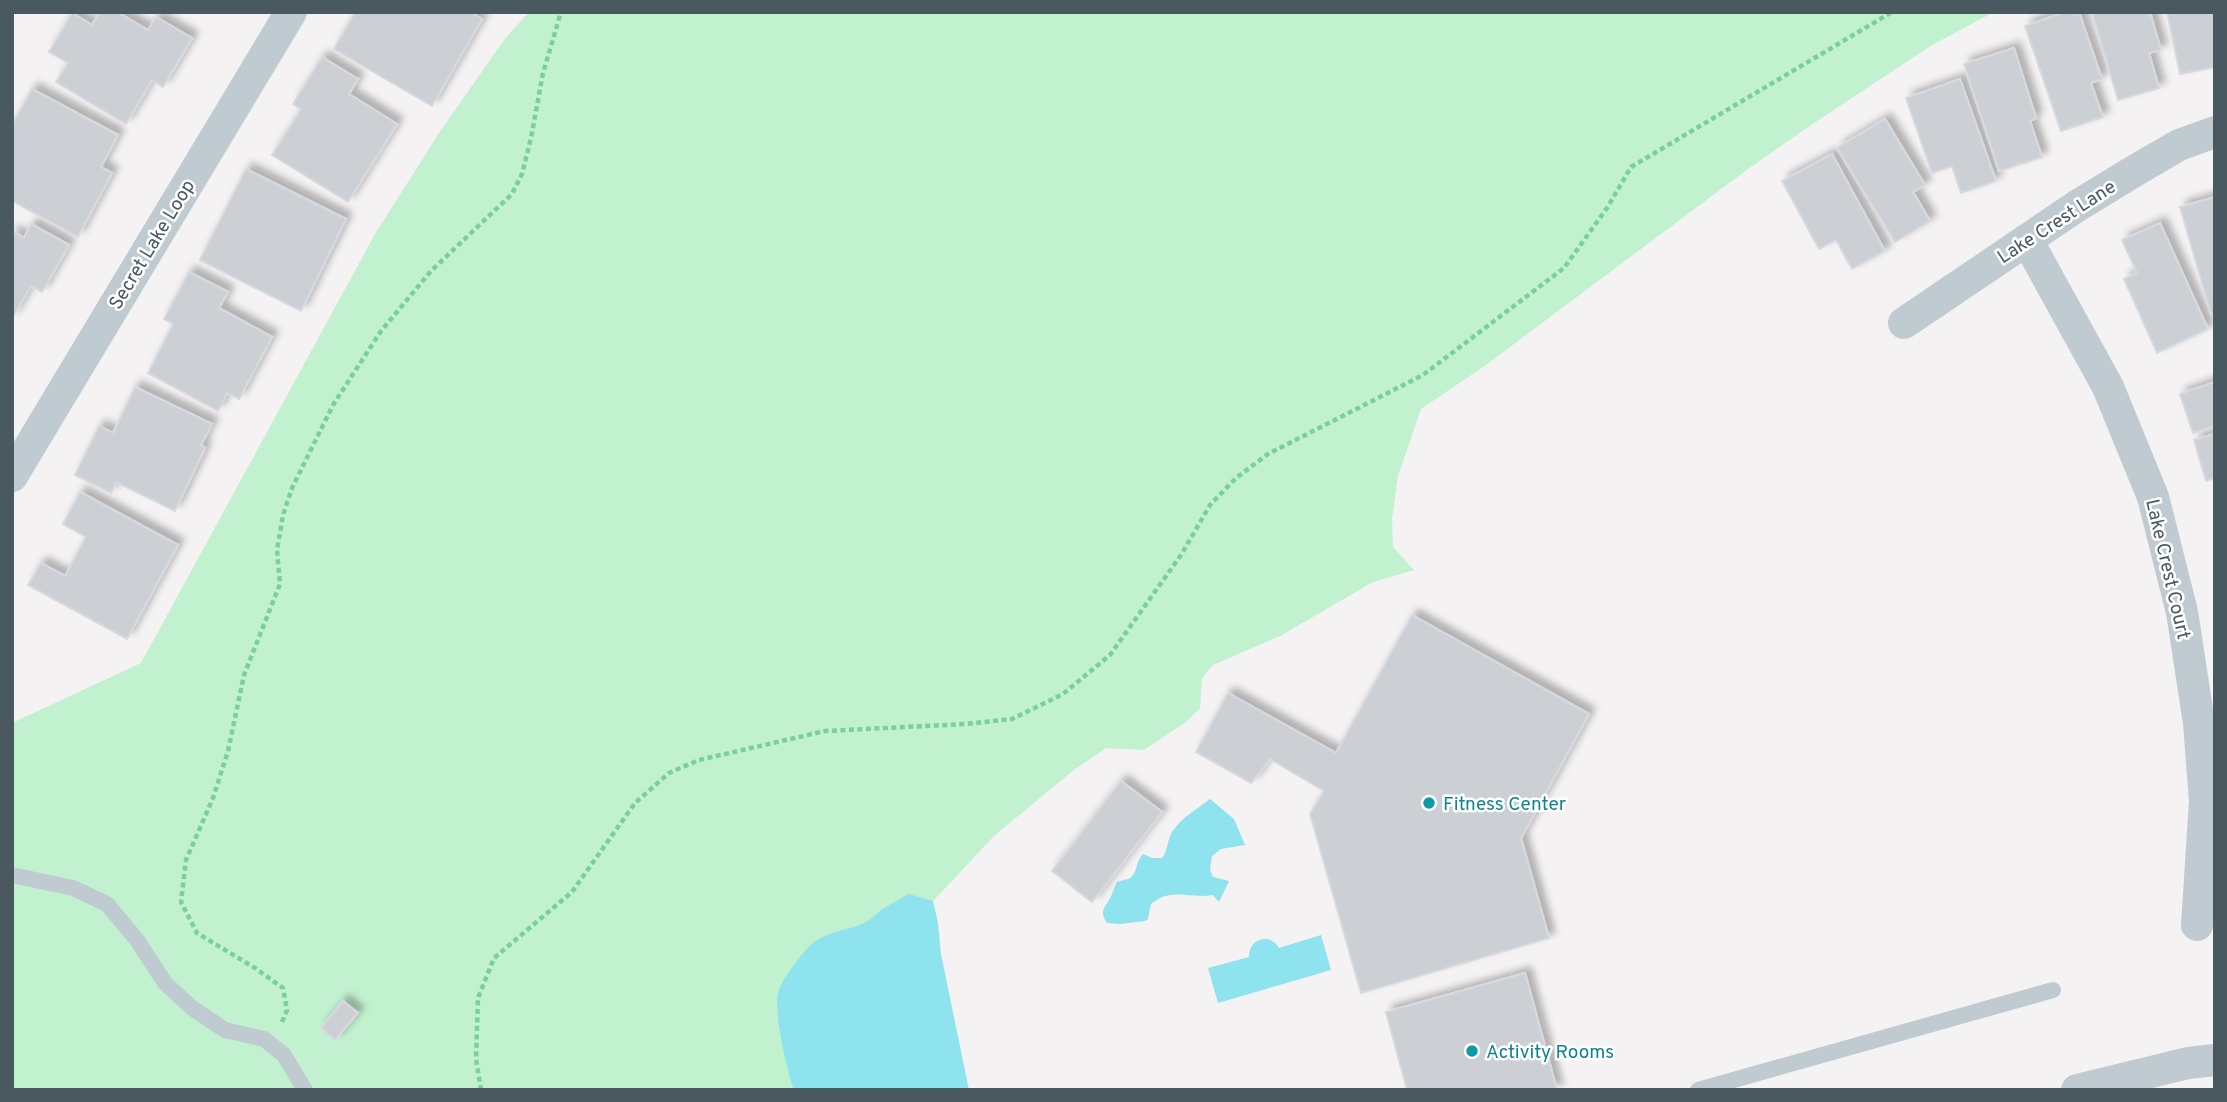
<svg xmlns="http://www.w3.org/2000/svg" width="2227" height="1102" font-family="Overpass,sans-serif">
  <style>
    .green { fill: #c2f1d0 }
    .water { fill: #8fe3ee }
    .building { fill: #ccd0d4; stroke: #d6d9dd; stroke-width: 2; filter: url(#shadow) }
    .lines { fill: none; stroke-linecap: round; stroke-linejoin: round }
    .path { stroke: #79cf9d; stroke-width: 4.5; stroke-dasharray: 5 3.5; stroke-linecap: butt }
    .service { stroke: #c0cbd1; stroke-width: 16 }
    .minor { stroke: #c0cbd1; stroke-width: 32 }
    .culture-dot { fill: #0f9aa8; stroke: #fff; stroke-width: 2.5 }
    .labels { text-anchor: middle; stroke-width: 5; stroke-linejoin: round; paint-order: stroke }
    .street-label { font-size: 19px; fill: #4a5860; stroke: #fff }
    .culture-label { font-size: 19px; fill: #0d838f; stroke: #fff; text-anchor: start }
  </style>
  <defs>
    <filter id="shadow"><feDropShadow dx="6" dy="-6" stdDeviation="3.5" flood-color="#0004"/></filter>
  </defs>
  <rect width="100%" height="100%" fill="#f4f2f3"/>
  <!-- green -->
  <path class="green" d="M529 12H1994L1932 45 1814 123 1748 169 1486 365 1421 409 1398 476 1392 519 1393 547 1414 570 1373 582 1280 636 1213 665 1202 678 1200 709 1183 724 1144 750 1106 748 1074 770 995 835 933 901 907 1090H12V723L141 663 375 234 441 130 504 40Z"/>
  <!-- water -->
  <g class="water">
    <path d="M1210 799 1234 819 1245 845 1221 849 1212 856 1210 870 1213 877 1229 881 1219 902 1213 895C1188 899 1172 887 1151 904L1148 919 1145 921 1120 924 1107 923C1100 913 1103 909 1109 900 1112 895 1114 888 1117 882 1120 881 1124 880 1128 879 1138 875 1135 862 1143 854L1152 858H1162C1168 851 1167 840 1172 832 1182 817 1196 810 1210 799Z"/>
    <path d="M909 894 933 901 938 923 941 954 969 1090H794C787 1071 772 1007 779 990 783 978 804 950 814 942 829 931 848 930 864 923 870 920 876 914 881 910 890 904 900 899 909 894Z"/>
    <path d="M1321 935 1331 970 1218 1003 1208 968 1249 957C1248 939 1270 932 1279 948Z"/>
  </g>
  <!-- building -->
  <g class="building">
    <path d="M100 12H117L148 30 156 17 192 38 163 87 152 80 126 124 56 82 68 63 49 52 72 13 92 25Z"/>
    <path d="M355 12H471L482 19 432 106 334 49Z"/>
    <path d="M2065 12H2079L2102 79 2091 83 2103 117 2061 131 2025 26Z"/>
    <path d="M2092 12H2150L2161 50 2149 53 2159 88 2118 100Z"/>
    <path d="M2167 12H2215V67L2180 74Z"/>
    <path d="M2014 48 2036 118 2030 121 2042 157 1999 171 1964 64Z"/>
    <path d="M322 57 358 79 349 94 397 124 348 202 272 155 301 109 293 104Z"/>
    <path d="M1960 79 1996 181 1961 193 1952 166 1932 173 1906 98Z"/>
    <path d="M32 89 118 135 101 167 112 173 78 237 12 201V125Z"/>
    <path d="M1885 119 1925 185 1913 192 1930 221 1895 242 1837 148Z"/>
    <path d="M1832 154 1885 251 1852 269 1836 240 1819 249 1782 181Z"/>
    <path d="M246 169 346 219 301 311 200 260Z"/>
    <path d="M2215 197V313L2211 314 2180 207Z"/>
    <path d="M2160 223 2208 329 2157 353 2124 279 2137 273 2122 240Z"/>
    <path d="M31 224 69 245 42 292 31 286 12 318V231L24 238Z"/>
    <path d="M189 272 228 292 219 308 272 337 239 399 227 393 218 411 148 373 173 324 164 319Z"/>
    <path d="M2215 382V426L2193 433 2180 394Z"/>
    <path d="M135 387 212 424 201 445 205 448 175 511 116 482 111 493 75 475 99 426 113 433Z"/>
    <path d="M2215 434V478L2206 481 2194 440Z"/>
    <path d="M80 492 178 545 127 639 28 585 41 563 65 576 86 537 63 524Z"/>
    <path d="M1412 615 1589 714 1521 838 1549 938 1361 993 1310 814 1324 791 1270 759 1251 783 1196 752 1228 693 1336 753Z"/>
    <path d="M1121 781 1162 812 1092 902 1052 871Z"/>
    <path d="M1525 973 1557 1090H1407L1386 1012Z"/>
    <path d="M343 1001 358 1013 335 1040 321 1028Z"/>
  </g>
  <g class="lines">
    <!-- path -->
    <g class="path">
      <path d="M282 1022 287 1010 283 988 255 968 197 933 181 902 186 860 213 798 228 751 244 675 280 584 277 550 283 515 292 488 333 405 381 331 431 271 512 194 522 174 531 138 543 73 561 12"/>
      <path d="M481 1090 476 1059 478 998 494 958 572 892 635 803 669 773 699 760 825 731 966 724 1012 719 1063 694 1110 655 1181 555 1210 505 1236 478 1268 454 1423 375 1564 268 1607 208 1631 167 1892 12"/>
    </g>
    <!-- service -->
    <g class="service">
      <path d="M12 875 73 888 107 904 137 940 165 983 192 1008 225 1030 264 1039 284 1055 305 1090"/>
      <path d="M1698 1090 2053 990"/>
    </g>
    <!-- minor -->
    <g class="minor">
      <path d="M2027 240 2108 387 2153 497 2182 612 2199 723 2205 801 2197 925"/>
      <path d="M1904 323 2077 206 2136 170 2179 145 2215 132"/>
      <path d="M12 476 291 12"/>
      <path d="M2077 1090 2188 1063 2215 1060"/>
    </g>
  </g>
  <!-- markers -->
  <g class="culture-dot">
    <circle cx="1429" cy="803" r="7"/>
    <circle cx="1472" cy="1051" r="7"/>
  </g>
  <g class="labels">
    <!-- street labels -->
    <g class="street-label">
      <text transform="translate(2056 221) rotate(-33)" y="7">Lake Crest Lane</text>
      <text transform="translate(151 244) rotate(-59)" y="7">Secret Lake Loop</text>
      <text transform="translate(2169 569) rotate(77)" y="7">Lake Crest Court</text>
    </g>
    <!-- culture labels -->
    <g class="culture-label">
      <text x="1443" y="810">Fitness Center</text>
      <text x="1486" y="1058">Activity Rooms</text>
    </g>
  </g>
  <!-- border -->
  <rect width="2227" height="1102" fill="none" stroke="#4a5860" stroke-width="28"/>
</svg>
